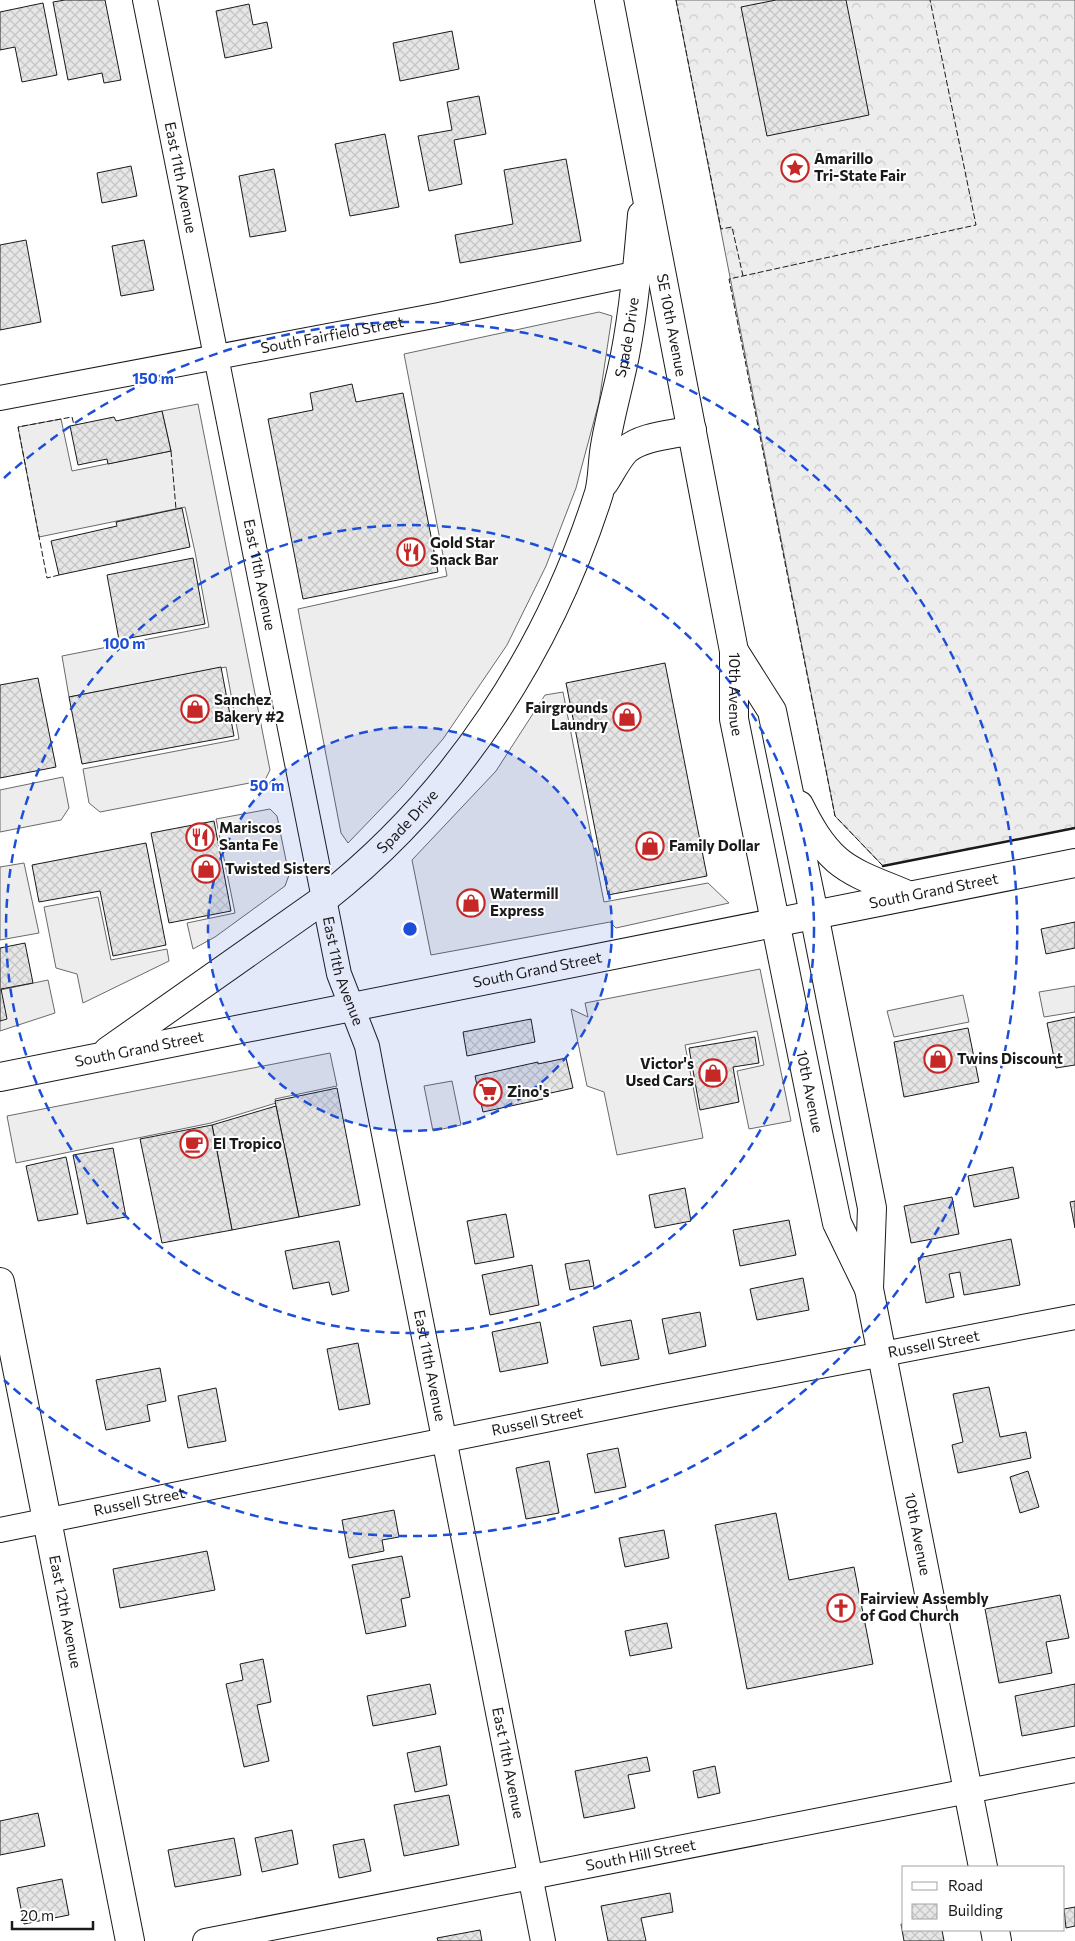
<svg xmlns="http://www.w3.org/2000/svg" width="1075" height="1941" font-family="Commissioner,sans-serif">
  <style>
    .built { fill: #ededed; stroke: #6a6a6a }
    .forest { fill: url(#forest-crowns); stroke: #6a6a6a }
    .building { fill: url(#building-cross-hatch); stroke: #1a1a1a }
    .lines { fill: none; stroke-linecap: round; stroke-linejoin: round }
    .minor-casing { stroke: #1a1a1a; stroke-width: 26 }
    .tertiary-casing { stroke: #1a1a1a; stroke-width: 30 }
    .secondary-casing { stroke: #1a1a1a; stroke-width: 30 }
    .minor { stroke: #fff; stroke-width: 24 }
    .tertiary { stroke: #fff; stroke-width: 28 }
    .secondary { stroke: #fff; stroke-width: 28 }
    .fence { stroke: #1a1a1a; stroke-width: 1; stroke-dasharray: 6 2.5; stroke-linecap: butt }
    .wall { stroke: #1a1a1a; stroke-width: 2.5 }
    .ring { fill: none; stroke: #1d4ed8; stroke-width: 2.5; stroke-dasharray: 9 6 }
    .labels { text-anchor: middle; stroke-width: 4; stroke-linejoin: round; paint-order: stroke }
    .poi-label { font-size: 15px; font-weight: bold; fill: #1a1a1a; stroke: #fff; text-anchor: start }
    .street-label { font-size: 15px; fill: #1a1a1a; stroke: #fff }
    .centre { fill: #1d4ed8; stroke: #fff; stroke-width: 2.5 }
    .ring-label { font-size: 15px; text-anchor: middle; font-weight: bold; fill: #1d4ed8; stroke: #fff; stroke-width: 4; stroke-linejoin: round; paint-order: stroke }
  </style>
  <defs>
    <pattern id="forest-crowns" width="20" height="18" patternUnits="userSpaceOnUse" patternTransform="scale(1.25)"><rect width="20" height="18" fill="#ededed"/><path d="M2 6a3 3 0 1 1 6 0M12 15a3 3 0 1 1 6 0" fill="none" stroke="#cbcbcb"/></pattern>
    <pattern id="building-cross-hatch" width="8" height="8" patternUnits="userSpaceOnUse" patternTransform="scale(1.25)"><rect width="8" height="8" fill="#e6e6e6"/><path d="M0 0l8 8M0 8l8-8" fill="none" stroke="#c5c5c5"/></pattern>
  </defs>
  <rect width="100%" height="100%" fill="#fff"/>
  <!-- built -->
  <g class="built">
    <path d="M599 312 612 316 599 402 576 488 546 566 507 645 443 739 401 788 348 843 341 833 298 609 447 576 404 354Z"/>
    <path d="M198 404 270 770 265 780 100 812 89 803 83 769 239 739 226 667 69 697 62 656 209 627 195 552 185 507 39 537 18 427 61 419 72 471 171 451 162 411Z"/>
    <path d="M563 692 604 902 708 883 729 903 616 928 610 922 431 955 412 860 496 771 545 695Z"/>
    <path d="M63 777 69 808 61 820 0 832V790Z"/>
    <path d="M270 809 277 816 289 875 285 886 215 937 193 949 187 923 235 913 216 819Z"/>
    <path d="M24 863 39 933 0 940V867Z"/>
    <path d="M98 897 111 960 167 949 169 961 83 1003 77 974 56 968 44 907Z"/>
    <path d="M760 969 791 1121 749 1129 737 1071 764 1065 757 1031 685 1045 703 1138 617 1155 604 1092 587 1086 571 1009 588 1017 585 1003Z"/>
    <path d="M48 980 55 1013 0 1031V990Z"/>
    <path d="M1075 986V1012L1044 1017 1039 992Z"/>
    <path d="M963 995 969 1022 894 1037 887 1011Z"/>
    <path d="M330 1053 337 1086 275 1099 276 1103 211 1123 16 1163 7 1116Z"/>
    <path d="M452 1081 461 1125 433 1131 424 1086Z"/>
  </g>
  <!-- forest -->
  <path class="forest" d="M676 0H1075V828L883 866 835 816Z"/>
  <!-- building -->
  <g class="building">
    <path d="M65 0H105L121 80 104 83 102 73 68 80 53 2Z"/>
    <path d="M776 0H846L869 115 767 136 741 7Z"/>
    <path d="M43 3 57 75 22 82 15 47 0 50V12Z"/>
    <path d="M249 4 253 25 267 22 272 48 225 58 216 11Z"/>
    <path d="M452 31 459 69 400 81 393 43Z"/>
    <path d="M479 96 486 134 454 140 462 184 429 191 418 136 452 130 447 102Z"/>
    <path d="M385 134 399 207 350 216 335 144Z"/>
    <path d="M566 159 581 241 460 263 455 235 513 224 504 170Z"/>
    <path d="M131 166 137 196 102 203 97 173Z"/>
    <path d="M274 169 286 231 250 237 239 176Z"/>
    <path d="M26 240 41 322 0 330V245Z"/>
    <path d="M144 240 154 290 121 296 112 246Z"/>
    <path d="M352 384 356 402 403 393 438 572 303 599 268 419 313 410 310 393Z"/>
    <path d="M162 411 171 451 108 464 107 459 78 465 70 426 114 417 116 421Z"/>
    <path d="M182 508 190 547 59 575 51 541 117 526 116 522Z"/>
    <path d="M193 558 205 624 119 640 107 575Z"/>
    <path d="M665 663 707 876 608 895 566 683Z"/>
    <path d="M221 667 234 736 82 764 69 697Z"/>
    <path d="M38 678 56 767 0 778V685Z"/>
    <path d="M214 821 231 911 169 923 151 833Z"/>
    <path d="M146 843 166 945 113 956 100 891 39 902 32 865Z"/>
    <path d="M477 894 481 910 465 913 461 897Z"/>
    <path d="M1075 922V948L1046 954 1041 929Z"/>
    <path d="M25 943 33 983 1 989 7 1019 0 1021V948Z"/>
    <path d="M1075 1017V1065L1056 1068 1047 1023Z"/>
    <path d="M531 1019 535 1042 467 1056 463 1032Z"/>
    <path d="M968 1028 979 1082 904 1097 894 1042Z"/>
    <path d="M755 1037 759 1063 733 1067 739 1102 700 1110 689 1048Z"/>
    <path d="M566 1058 573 1088 542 1095 543 1099 483 1112 475 1076 538 1062V1064Z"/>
    <path d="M337 1088 360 1205 299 1217 275 1101Z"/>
    <path d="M276 1106 299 1217 232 1230 212 1125Z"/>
    <path d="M212 1125 232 1230 162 1243 140 1139Z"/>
    <path d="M113 1148 126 1217 87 1224 73 1155Z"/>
    <path d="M66 1157 78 1214 38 1221 26 1166Z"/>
    <path d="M1013 1167 1019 1198 974 1207 968 1176Z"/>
    <path d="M685 1188 691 1221 655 1228 649 1195Z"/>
    <path d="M952 1197 959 1234 911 1243 904 1206Z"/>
    <path d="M1075 1201V1228L1070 1202Z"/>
    <path d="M506 1214 514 1257 475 1264 467 1221Z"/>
    <path d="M789 1220 796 1255 740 1266 733 1230Z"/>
    <path d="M1011 1239 1020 1285 964 1295 960 1272 949 1274 954 1297 926 1303 918 1258Z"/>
    <path d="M339 1241 349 1291 332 1295 329 1282 293 1289 285 1251Z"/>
    <path d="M589 1260 594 1286 570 1290 565 1264Z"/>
    <path d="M532 1265 539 1305 490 1315 482 1275Z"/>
    <path d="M803 1278 809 1310 757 1320 750 1289Z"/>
    <path d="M700 1312 706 1346 669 1354 662 1319Z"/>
    <path d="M631 1320 639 1359 601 1366 593 1327Z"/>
    <path d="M540 1322 548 1363 500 1372 492 1332Z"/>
    <path d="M358 1343 370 1404 339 1410 327 1349Z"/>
    <path d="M160 1368 166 1401 147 1405 150 1421 106 1430 96 1380Z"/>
    <path d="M989 1387 1000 1437 1026 1432 1031 1458 958 1473 952 1445 963 1442 953 1394Z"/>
    <path d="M216 1388 226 1441 188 1448 178 1396Z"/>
    <path d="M618 1448 626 1487 595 1493 587 1454Z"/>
    <path d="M549 1461 559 1513 526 1519 516 1468Z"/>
    <path d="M1028 1471 1039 1507 1020 1513 1010 1477Z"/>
    <path d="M394 1510 399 1537 382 1540 384 1551 349 1558 342 1520Z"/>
    <path d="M776 1513 789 1580 854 1567 873 1664 747 1689 715 1525Z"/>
    <path d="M664 1530 669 1558 625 1567 619 1538Z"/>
    <path d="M207 1551 215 1590 120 1608 113 1569Z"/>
    <path d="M402 1556 410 1597 401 1599 406 1626 366 1634 352 1565Z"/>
    <path d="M1060 1595 1069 1638 1046 1642 1052 1673 999 1683 985 1609Z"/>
    <path d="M667 1623 672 1648 630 1656 625 1631Z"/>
    <path d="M263 1659 271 1702 257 1705 269 1761 244 1767 226 1684 243 1680 240 1664Z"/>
    <path d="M430 1684 436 1714 373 1726 367 1696Z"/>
    <path d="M1075 1684V1726L1022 1736 1015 1696Z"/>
    <path d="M440 1746 447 1785 415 1792 407 1753Z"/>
    <path d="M647 1757 650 1771 628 1775 635 1808 584 1818 575 1771Z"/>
    <path d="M715 1766 720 1793 698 1798 693 1771Z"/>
    <path d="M449 1795 459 1845 404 1856 394 1805Z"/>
    <path d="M38 1813 45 1846 0 1855V1821Z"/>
    <path d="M292 1830 298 1864 262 1872 255 1838Z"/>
    <path d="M234 1838 241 1875 175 1887 168 1850Z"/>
    <path d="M364 1839 371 1871 339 1878 333 1845Z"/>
    <path d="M62 1879 69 1915 24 1924 17 1888Z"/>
    <path d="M670 1893 673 1912 641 1918 646 1941H608L601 1906Z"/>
    <path d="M1075 1907V1926L1066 1928 1064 1909Z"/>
    <path d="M901 1924H904V1930H942L944 1941H904Z"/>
    <path d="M480 1930 482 1941H438L437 1938Z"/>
  </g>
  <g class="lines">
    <!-- minor casing -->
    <g class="minor-casing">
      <g id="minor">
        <path id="s1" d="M145 0 339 974 367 1046 374 1083 543 1941"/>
        <path id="s2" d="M0 398 439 315 653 270"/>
        <path id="s3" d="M0 1530 664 1396 1075 1317"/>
        <path id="s4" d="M205 1941 1075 1770"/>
      </g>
    </g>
    <!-- tertiary casing -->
    <g class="tertiary-casing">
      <g id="tertiary">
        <path id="s5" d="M0 1282 130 1941"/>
      </g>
    </g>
    <!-- secondary casing -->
    <g class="secondary-casing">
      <g id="secondary">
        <path id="s6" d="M609 0 734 651V719L818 1133 837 1223 869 1289"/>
        <path d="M604 483C611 473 617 459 626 450 642 436 672 435 692 430"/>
        <path id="s7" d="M734 651 772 711 814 914 872 1208 869 1289 983 1867"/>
        <path d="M799 805C809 825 820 845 837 860 857 877 886 885 910 896"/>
        <path id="s8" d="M108 1051 324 899C455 796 549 651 599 493 603 478 602 462 605 446 610 416 619 385 625 355 634 308 638 261 642 215"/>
        <path id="s9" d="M0 1077 1075 863"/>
        <path d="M995 1930 997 1941"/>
      </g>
    </g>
    <!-- minor -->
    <use href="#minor" class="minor"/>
    <!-- tertiary -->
    <use href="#tertiary" class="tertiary"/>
    <!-- secondary -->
    <use href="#secondary" class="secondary"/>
    <!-- fence -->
    <g class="fence">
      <path d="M676 0 721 229 732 227 743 276"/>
      <path d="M171 451 176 509"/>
      <path d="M59 575 47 578 18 427 72 417 74 425"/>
      <path d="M883 866 835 816 729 279 976 225 930 0"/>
    </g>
    <!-- wall -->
    <path class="wall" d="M883 866 1075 828"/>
  </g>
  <!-- distance rings -->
  <circle cx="410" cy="929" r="202" fill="#1d4ed8" fill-opacity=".12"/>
  <g class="ring">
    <circle cx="410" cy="929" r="202"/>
    <circle cx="410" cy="929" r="404"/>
    <path d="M4 478A607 607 0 1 1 4 1380"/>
  </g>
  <!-- icons -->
  <defs>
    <g id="sight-ring" transform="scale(1.4375)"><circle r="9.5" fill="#fff" stroke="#c62828" stroke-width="1.5"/><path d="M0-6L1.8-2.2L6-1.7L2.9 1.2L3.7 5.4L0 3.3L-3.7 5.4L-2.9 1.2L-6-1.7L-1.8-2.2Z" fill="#c62828"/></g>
    <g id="restaurant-ring" transform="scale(1.4375)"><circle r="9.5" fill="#fff" stroke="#c62828" stroke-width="1.5"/><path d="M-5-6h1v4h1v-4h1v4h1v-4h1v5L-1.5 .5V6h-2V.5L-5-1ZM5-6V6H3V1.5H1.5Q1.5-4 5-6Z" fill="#c62828"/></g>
    <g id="shop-ring" transform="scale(1.4375)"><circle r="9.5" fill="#fff" stroke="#c62828" stroke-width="1.5"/><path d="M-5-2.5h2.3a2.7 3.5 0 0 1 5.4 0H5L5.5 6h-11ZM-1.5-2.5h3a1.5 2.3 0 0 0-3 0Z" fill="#c62828"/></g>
    <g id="supermarket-ring" transform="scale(1.4375)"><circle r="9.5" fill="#fff" stroke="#c62828" stroke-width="1.5"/><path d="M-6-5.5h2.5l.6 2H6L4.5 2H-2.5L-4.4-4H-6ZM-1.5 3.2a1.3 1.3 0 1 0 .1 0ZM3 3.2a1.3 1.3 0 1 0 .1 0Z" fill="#c62828"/></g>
    <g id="cafe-ring" transform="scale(1.4375)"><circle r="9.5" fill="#fff" stroke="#c62828" stroke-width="1.5"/><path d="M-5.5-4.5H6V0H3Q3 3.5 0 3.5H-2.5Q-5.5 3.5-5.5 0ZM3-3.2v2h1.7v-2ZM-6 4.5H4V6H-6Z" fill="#c62828"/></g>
    <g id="church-ring" transform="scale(1.4375)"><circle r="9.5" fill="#fff" stroke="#c62828" stroke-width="1.5"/><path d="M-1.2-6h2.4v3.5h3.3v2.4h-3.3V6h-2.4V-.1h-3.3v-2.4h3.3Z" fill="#c62828"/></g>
  </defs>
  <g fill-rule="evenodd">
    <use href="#sight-ring" x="795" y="168"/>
    <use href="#restaurant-ring" x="411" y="552"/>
    <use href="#shop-ring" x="195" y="709"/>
    <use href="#shop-ring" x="627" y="717"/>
    <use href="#restaurant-ring" x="200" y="837"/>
    <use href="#shop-ring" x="650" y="846"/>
    <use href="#shop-ring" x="206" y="869"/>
    <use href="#shop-ring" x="471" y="903"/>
    <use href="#shop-ring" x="938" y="1059"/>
    <use href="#shop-ring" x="713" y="1073"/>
    <use href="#supermarket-ring" x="488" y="1092"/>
    <use href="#cafe-ring" x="194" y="1144"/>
    <use href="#church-ring" x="841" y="1608"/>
  </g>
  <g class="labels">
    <!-- poi labels -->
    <g class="poi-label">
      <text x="814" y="164">Amarillo<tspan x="814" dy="17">Tri-State Fair</tspan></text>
      <text x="430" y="548">Gold Star<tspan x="430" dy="17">Snack Bar</tspan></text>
      <text x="214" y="705">Sanchez<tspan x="214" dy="17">Bakery #2</tspan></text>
      <text x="608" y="713" text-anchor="end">Fairgrounds<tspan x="608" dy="17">Laundry</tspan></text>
      <text x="219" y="833">Mariscos<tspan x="219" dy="17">Santa Fe</tspan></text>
      <text x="669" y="851">Family Dollar</text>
      <text x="225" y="874">Twisted Sisters</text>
      <text x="490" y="899">Watermill<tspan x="490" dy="17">Express</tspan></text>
      <text x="957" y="1064">Twins Discount</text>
      <text x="694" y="1069" text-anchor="end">Victor's<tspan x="694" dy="17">Used Cars</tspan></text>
      <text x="507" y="1097">Zino's</text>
      <text x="213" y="1149">El Tropico</text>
      <text x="860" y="1604">Fairview Assembly<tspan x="860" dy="17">of God Church</tspan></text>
    </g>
    <!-- street labels -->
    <g class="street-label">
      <text dy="5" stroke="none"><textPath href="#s1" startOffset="181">East 11th Avenue</textPath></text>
      <text dy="5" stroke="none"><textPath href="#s6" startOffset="331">SE 10th Avenue</textPath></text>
      <text dy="5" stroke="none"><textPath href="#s2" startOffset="338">South Fairfield Street</textPath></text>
      <text dy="5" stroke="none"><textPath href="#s8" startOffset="920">Spade Drive</textPath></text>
      <text dy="5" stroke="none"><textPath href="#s1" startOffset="586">East 11th Avenue</textPath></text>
      <text dy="5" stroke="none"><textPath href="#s6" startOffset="706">10th Avenue</textPath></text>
      <text dy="5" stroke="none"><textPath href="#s8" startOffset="378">Spade Drive</textPath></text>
      <text dy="5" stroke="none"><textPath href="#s9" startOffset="952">South Grand Street</textPath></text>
      <text dy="5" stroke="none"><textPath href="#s9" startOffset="548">South Grand Street</textPath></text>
      <text dy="5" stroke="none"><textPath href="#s1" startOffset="991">East 11th Avenue</textPath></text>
      <text dy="5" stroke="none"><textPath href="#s9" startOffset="142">South Grand Street</textPath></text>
      <text dy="5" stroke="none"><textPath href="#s6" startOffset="1111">10th Avenue</textPath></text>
      <text dy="5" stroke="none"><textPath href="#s3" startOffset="952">Russell Street</textPath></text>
      <text dy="5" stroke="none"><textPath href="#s1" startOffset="1396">East 11th Avenue</textPath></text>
      <text dy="5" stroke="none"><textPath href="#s3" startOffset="548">Russell Street</textPath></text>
      <text dy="5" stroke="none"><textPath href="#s3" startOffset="142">Russell Street</textPath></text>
      <text dy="5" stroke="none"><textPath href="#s7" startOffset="909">10th Avenue</textPath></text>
      <text dy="5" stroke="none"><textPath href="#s5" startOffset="336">East 12th Avenue</textPath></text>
      <text dy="5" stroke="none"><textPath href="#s1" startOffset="1801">East 11th Avenue</textPath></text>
      <text dy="5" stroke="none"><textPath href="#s4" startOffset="444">South Hill Street</textPath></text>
    </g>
  </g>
  <circle cx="410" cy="929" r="8" class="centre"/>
  <g class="ring-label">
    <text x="153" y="384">150 m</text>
    <text x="124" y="649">100 m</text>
    <text x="267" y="791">50 m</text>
  </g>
  <!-- legend -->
  <rect x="902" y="1866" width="162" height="65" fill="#ffffff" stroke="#a3a3a3"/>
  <rect x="912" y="1882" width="25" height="8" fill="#ffffff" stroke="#a3a3a3"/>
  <text x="948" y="1891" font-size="15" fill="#1a1a1a">Road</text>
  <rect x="912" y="1904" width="25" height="15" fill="url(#building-cross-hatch)" stroke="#a3a3a3"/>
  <text x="948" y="1916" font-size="15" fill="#1a1a1a">Building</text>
  <!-- scale -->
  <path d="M12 1921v8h81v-8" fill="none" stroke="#1a1a1a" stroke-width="2.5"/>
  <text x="20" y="1921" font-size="15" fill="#1a1a1a" stroke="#ffffff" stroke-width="4" paint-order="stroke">20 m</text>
</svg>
